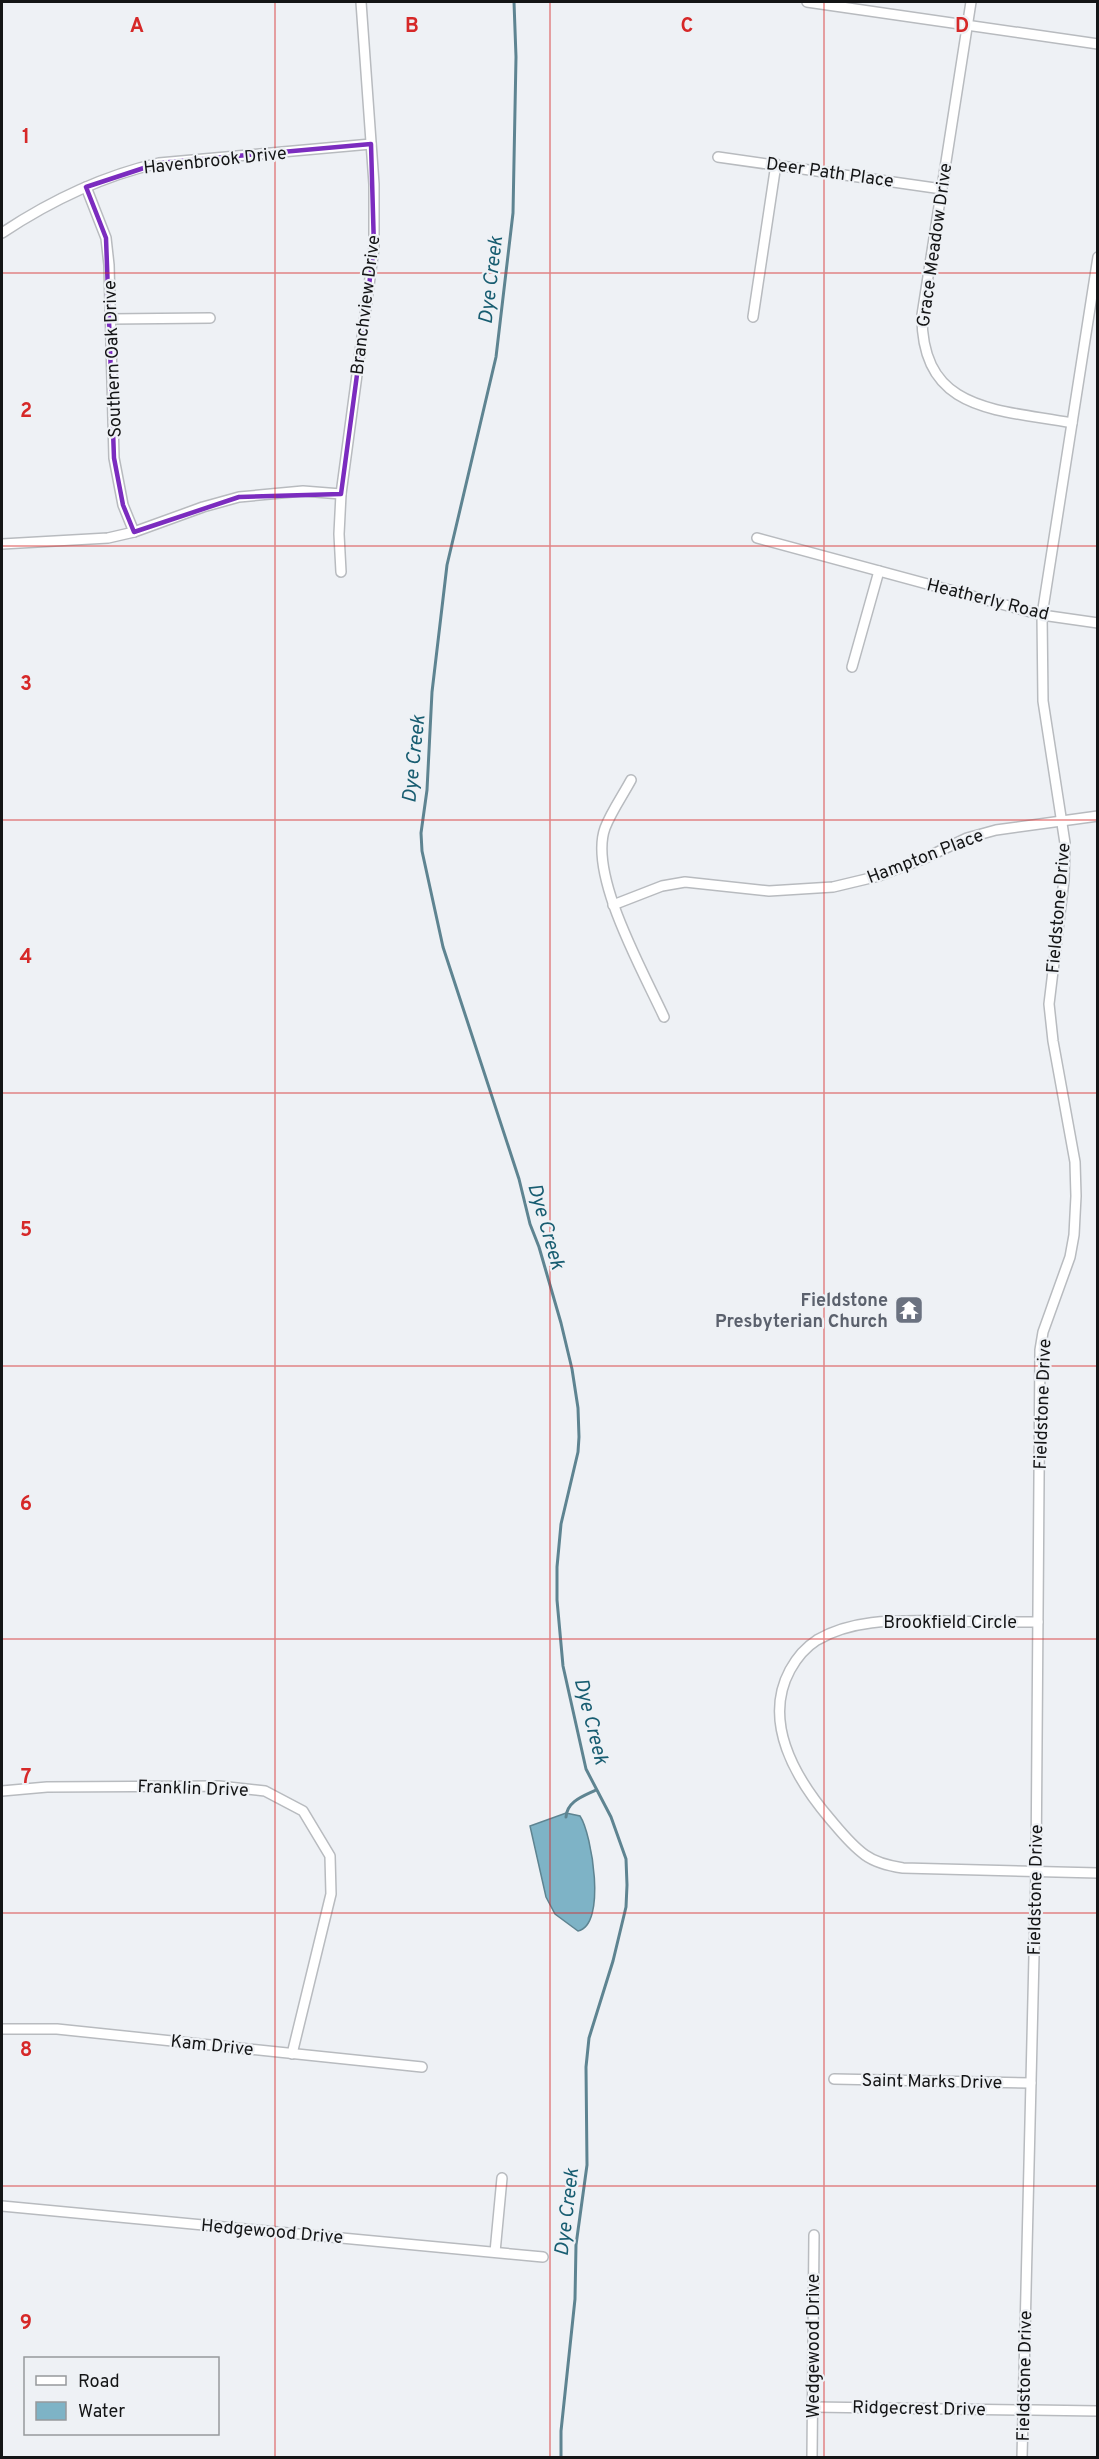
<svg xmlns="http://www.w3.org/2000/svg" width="1099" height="2459" font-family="Overpass,sans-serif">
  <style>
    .water { fill: #7eb3c6; stroke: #5e8491; stroke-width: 1.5 }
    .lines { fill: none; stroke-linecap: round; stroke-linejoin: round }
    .stream { stroke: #5e8491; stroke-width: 3 }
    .street-casing { stroke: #b8bbbf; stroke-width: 12 }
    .street { stroke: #fff; stroke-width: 9 }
    .marked { fill: none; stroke: #7b2cbf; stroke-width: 4.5; stroke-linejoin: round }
    .grid { fill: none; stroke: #d62828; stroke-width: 1.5; stroke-opacity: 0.55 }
    .labels { text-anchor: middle; stroke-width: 4.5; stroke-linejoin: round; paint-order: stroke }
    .street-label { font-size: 18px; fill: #141516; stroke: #eef1f5 }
    .worship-label { font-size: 18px; font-weight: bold; fill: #5b616d; stroke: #eef1f5; text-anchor: end }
    .water-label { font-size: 20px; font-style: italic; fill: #185d71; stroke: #eef1f5 }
    .grid-label { font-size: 20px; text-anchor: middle; font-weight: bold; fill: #d62828; stroke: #eef1f5; stroke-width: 4.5; stroke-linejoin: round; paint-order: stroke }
  </style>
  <rect width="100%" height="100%" fill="#eef1f5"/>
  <!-- water -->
  <path class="water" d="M566 1813 580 1816C592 1834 607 1925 578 1931L555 1914 546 1897 530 1826Z"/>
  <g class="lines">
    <!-- stream -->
    <g class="stream">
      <path d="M514 2 516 57 513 213 496 357 447 565 432 692 427 790 421 833 422 851 443 947 519 1179 530 1224 539 1247 561 1323 572 1369 578 1408 579 1437 578 1452 561 1524 557 1567V1600L563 1666 586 1769 611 1817 626 1859 627 1885 626 1907 613 1961 589 2038 586 2067 587 2165 576 2245 575 2299 561 2431V2458"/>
      <path d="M566 1817C567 1801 584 1796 596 1790"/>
    </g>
    <!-- street casing -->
    <g class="street-casing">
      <g id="street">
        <path d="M807 2 1098 44"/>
        <path d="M971 2 922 315C921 413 998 409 1072 423"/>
        <path d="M718 157 942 189"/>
        <path d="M86 187 106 238 109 265 114 458 123 505 134 532"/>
        <path d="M2 233C50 201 102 176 159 163L371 144"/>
        <path d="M753 317 776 164"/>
        <path d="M110 319 210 318"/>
        <path d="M757 538 1042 615 1098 623"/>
        <path d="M2 544 108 538 134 532 203 507 239 497 303 491 341 494"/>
        <path d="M341 572 339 534 341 494 374 248V184L361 2"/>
        <path d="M852 667 879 571"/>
        <path d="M631 780C623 795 611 812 605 828 588 875 644 973 664 1017"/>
        <path d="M613 905 662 886 685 882 769 891 833 887 879 876 923 859 967 838 996 830 1098 816"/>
        <path d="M1038 1622C1008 1622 977 1622 947 1621 903 1621 856 1617 817 1640 806 1647 796 1659 790 1670 762 1722 796 1779 830 1819 841 1832 851 1845 865 1855 876 1863 890 1866 903 1868L1098 1873"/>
        <path d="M2 1791 47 1787 219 1786 265 1791 303 1811 330 1856 331 1894 292 2054"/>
        <path d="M2 2029H57L422 2067"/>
        <path d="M834 2079 1031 2083"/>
        <path d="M2 2206 543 2257"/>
        <path d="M495 2252 502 2178"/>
        <path d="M813 2407 1098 2411"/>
        <path d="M812 2458 814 2235"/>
        <path d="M1022 2458 1036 1872 1040 1350 1043 1332 1070 1257 1074 1235 1076 1196 1075 1162 1053 1041 1049 1004 1064 880 1065 843 1043 701 1042 615 1098 257"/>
      </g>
    </g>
    <!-- street -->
    <use href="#street" class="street"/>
  </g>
  <!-- marked area -->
  <path class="marked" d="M371 144 374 248 341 494 239 497 134 532 123 505 114 458 106 238 86 187 159 163Z"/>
  <!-- grid -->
  <path class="grid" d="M275 2V2458M550 2V2458M824 2V2458M2 273H1098M2 546H1098M2 820H1098M2 1093H1098M2 1366H1098M2 1639H1098M2 1913H1098M2 2186H1098"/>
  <!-- icons -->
  <defs>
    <g id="temple-square" transform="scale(1.5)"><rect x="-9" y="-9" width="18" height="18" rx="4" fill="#6b7280" stroke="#eef1f5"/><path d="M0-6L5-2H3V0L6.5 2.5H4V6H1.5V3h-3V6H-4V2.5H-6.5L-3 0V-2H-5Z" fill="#fff"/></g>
  </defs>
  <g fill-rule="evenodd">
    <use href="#temple-square" x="909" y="1310"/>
  </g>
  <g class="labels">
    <!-- street labels -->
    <g class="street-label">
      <text transform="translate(215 160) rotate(-6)" y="6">Havenbrook Drive</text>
      <text transform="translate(830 172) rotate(8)" y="6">Deer Path Place</text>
      <text transform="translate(934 245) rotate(-82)" y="6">Grace Meadow Drive</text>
      <text transform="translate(365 305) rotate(-83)" y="6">Branchview Drive</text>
      <text transform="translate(112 359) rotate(-92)" y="6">Southern Oak Drive</text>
      <text transform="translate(988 599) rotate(14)" y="6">Heatherly Road</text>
      <text transform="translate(925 856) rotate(-21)" y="6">Hampton Place</text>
      <text transform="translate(1058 908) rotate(-85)" y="6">Fieldstone Drive</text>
      <text transform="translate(1042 1404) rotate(-88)" y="6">Fieldstone Drive</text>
      <text x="950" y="1628">Brookfield Circle</text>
      <text transform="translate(193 1788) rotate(2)" y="6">Franklin Drive</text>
      <text transform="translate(1035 1890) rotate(-89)" y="6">Fieldstone Drive</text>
      <text transform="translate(212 2045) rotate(6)" y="6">Kam Drive</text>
      <text transform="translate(932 2081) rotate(1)" y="6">Saint Marks Drive</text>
      <text transform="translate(272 2231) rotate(5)" y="6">Hedgewood Drive</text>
      <text transform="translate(813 2346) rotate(-90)" y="6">Wedgewood Drive</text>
      <text transform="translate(1024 2376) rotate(-89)" y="6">Fieldstone Drive</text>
      <text transform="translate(919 2408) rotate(1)" y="6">Ridgecrest Drive</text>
    </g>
    <!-- worship labels -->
    <g class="worship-label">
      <text x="888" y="1306">Fieldstone<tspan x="888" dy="21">Presbyterian Church</tspan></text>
    </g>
    <!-- water labels -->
    <g class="water-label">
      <text transform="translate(490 280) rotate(-83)" y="7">Dye Creek</text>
      <text transform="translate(413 759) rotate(-84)" y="7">Dye Creek</text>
      <text transform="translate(547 1226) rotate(74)" y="7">Dye Creek</text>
      <text transform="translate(592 1721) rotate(76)" y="7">Dye Creek</text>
      <text transform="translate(566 2212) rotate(-83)" y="7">Dye Creek</text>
    </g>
  </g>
  <g class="grid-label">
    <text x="137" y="32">A</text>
    <text x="412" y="32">B</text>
    <text x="687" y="32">C</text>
    <text x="962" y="32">D</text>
    <text x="26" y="143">1</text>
    <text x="26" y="417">2</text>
    <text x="26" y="690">3</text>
    <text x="26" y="963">4</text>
    <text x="26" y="1236">5</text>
    <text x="26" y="1510">6</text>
    <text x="26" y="1783">7</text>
    <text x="26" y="2056">8</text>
    <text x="26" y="2329">9</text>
  </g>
  <!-- border -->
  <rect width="1099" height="2459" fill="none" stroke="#141516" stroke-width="6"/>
  <!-- legend -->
  <rect x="24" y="2357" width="195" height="78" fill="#eef1f5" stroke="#97999c" stroke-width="1.5"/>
  <rect x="36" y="2376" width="30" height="9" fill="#ffffff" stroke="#97999c" stroke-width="1.5"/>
  <text x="78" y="2387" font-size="18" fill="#141516">Road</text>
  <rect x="36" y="2402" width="30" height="18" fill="#7eb3c6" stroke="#97999c" stroke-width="1.5"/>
  <text x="78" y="2417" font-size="18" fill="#141516">Water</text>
</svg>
